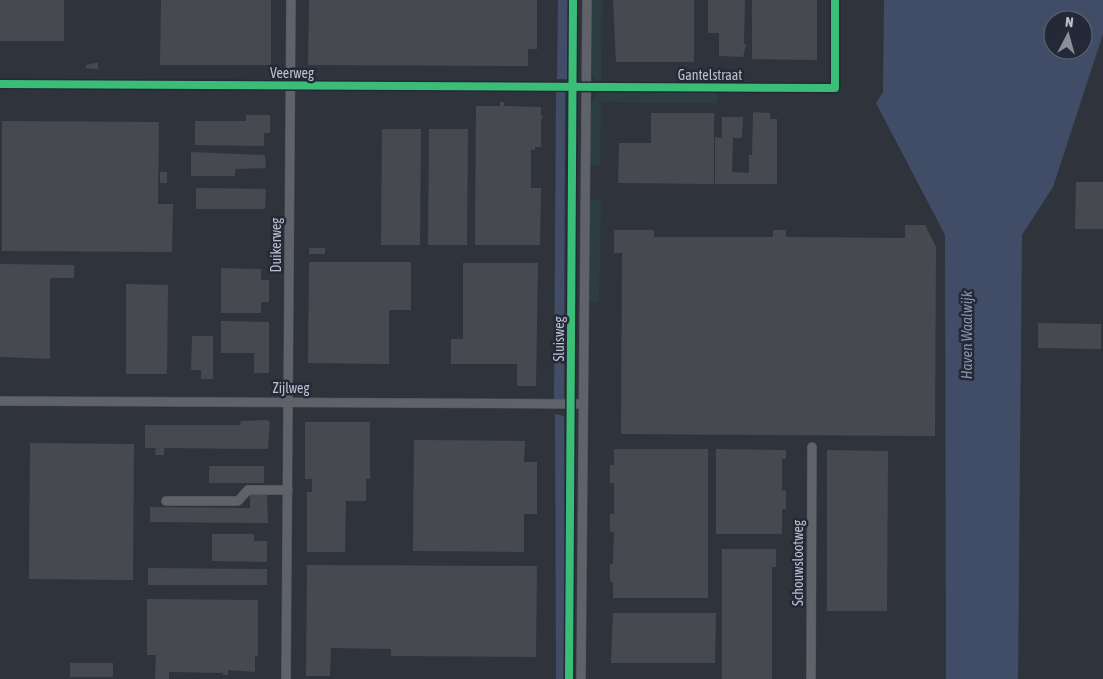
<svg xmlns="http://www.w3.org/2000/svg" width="1103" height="679" font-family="'Asap Condensed',sans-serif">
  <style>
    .green { fill: #2d3e42 }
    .water { fill: #414d66; fill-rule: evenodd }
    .building { fill: #464a50 }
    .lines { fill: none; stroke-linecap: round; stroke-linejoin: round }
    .minor-casing { stroke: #4b4e54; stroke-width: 10 }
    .minor { stroke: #60626a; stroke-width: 9 }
    .cycleway-casing { stroke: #232936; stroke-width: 11 }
    .cycleway { stroke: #3abd76; stroke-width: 8 }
    .labels { text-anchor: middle; stroke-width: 5; stroke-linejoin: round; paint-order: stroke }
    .street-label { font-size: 14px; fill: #bbc0cb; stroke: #232936 }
    .water-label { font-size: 15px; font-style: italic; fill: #8694af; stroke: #232936 }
  </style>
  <rect width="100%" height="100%" fill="#2f333c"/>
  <!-- green -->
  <g class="green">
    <path d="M591 0H602L601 82 594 79 591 72Z"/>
    <path d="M606 92H717V103L601 102 600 166 590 165V107L597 94Z"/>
    <path d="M590 199 601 200 599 302H589Z"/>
  </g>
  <!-- water -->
  <g class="water">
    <path d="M558 0H568L567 79H557Z"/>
    <path d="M884 0H1103V34L1053 187 1022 235 1018 679H946L945 235 876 103 883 92ZM1053 20H1083V50H1053Z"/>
    <path d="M556 92H565L564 399H554Z"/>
    <path d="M555 414 564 416 566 679H556Z"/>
  </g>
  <!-- building -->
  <g class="building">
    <rect x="0" y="0" width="64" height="41"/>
    <path d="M161 0H271V65H160Z"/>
    <path d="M309 0H537V49H528V66L308 65Z"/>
    <path d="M613 0H694V62H616Z"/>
    <path d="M708 0H745L744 43 746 45 743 57 719 56V33H708Z"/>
    <path d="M752 0H817V60L752 59Z"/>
    <path d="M95 63H98V69L86 68V65Z"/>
    <path d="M500 102H504V106L541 107V115L543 116 541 120V147H535V150H531V188H541L540 245H475L476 106H500Z"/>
    <path d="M753 112 770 113V119H777V184H715V137L722 138V117H743L742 138H733L732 172 749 173V155H752Z"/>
    <path d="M651 113H714V184L618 183 619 143H651Z"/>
    <path d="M246 115H270V133H264V146L195 145V121H246Z"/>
    <path d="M2 121 159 122 158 204H173L172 252 2 251Z"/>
    <path d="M382 129H421L420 245H381Z"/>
    <path d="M429 129H468L467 245H428Z"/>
    <path d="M191 152 265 155 266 168 235 169V176H191Z"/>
    <rect x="160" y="172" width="7" height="11"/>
    <path d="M1076 182H1103V229H1075Z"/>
    <path d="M196 188 266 189 265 209H196Z"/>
    <path d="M905 225H925L936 247 935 436 621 434 622 253H614V230H654V237H773V230H786V237L905 238Z"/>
    <rect x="309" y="248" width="16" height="6"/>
    <path d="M309 262H411V310H389V364L308 363Z"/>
    <path d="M463 263H538L536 386H517V364H451V339H463Z"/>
    <path d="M0 264 74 265V278H50V359L0 357Z"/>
    <path d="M221 268 261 269V280H269V302H261V313H221Z"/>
    <path d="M126 284 168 285 167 374H126Z"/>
    <path d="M221 321 269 322V373H254V353H221Z"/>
    <path d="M1038 323 1101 324V349L1038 348Z"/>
    <path d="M192 336H213V379H201V370H191Z"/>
    <path d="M267 420 270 422 268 449 164 448V455H155L156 448H145V425H240L241 421Z"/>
    <path d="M305 422H370V479H366V501H346L345 552H307V492H312V479H305Z"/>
    <path d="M414 440 525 441 524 462H537V514H524V552L413 551Z"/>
    <path d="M30 443 134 444 133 580 29 579Z"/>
    <path d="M614 449H708V598H613V582H610V564H613L614 532H610V514H614V483H610V465H614Z"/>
    <path d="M716 449 786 450V459H782V491L786 490V509H782V534H716Z"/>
    <path d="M827 450 888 451 887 611H827Z"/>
    <rect x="209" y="466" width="55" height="17"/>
    <path d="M250 493H267L268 523 150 522V507L250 508Z"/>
    <path d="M212 534H254V541H267V562L212 561Z"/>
    <path d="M722 549H776V567H772V679H722Z"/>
    <path d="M307 565 537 566 536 657 391 656V649L331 648 330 676H306Z"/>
    <path d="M148 568 267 569V585H148Z"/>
    <path d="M147 599 258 600V656H255V672L228 670V675H223V670L222 673 169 672V679H155L156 655H147Z"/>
    <path d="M613 613H716L715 663H611Z"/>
    <rect x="70" y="663" width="43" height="14"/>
  </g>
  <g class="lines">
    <!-- minor casing -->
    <g class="minor-casing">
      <g id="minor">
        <path d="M0 84 835 88V0"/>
        <path d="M0 401 583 404"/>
        <path d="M166 501H238L248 490H288"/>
        <path d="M286 679 291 0"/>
        <path d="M581 679 587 0"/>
        <path d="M811 679 812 447"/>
      </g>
    </g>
    <!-- minor -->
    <use href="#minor" class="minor"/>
    <!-- cycleway casing -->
    <g class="cycleway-casing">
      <g id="cycleway">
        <path d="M0 84 835 88V0"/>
        <path d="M569 679 573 0"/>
      </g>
    </g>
    <!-- cycleway -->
    <use href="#cycleway" class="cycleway"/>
  </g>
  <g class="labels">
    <!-- street labels -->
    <g class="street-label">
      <text x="292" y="78">Veerweg</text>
      <text x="710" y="80">Gantelstraat</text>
      <text transform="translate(276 245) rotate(-90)" y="5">Duikerweg</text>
      <text transform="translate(559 339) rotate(-90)" y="5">Sluisweg</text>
      <text x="291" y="393">Zijlweg</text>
      <text transform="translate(798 563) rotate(-90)" y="5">Schouwslootweg</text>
    </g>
    <!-- water labels -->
    <g class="water-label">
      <text transform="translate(967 335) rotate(-90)" y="5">Haven Waalwijk</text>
    </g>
  </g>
  <!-- north arrow -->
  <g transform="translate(1068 35) rotate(6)"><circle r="24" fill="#232936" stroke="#606572"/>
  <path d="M0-4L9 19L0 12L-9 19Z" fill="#8a8f99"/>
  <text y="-8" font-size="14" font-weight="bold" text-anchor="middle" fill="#bbc0cb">N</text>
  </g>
</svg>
